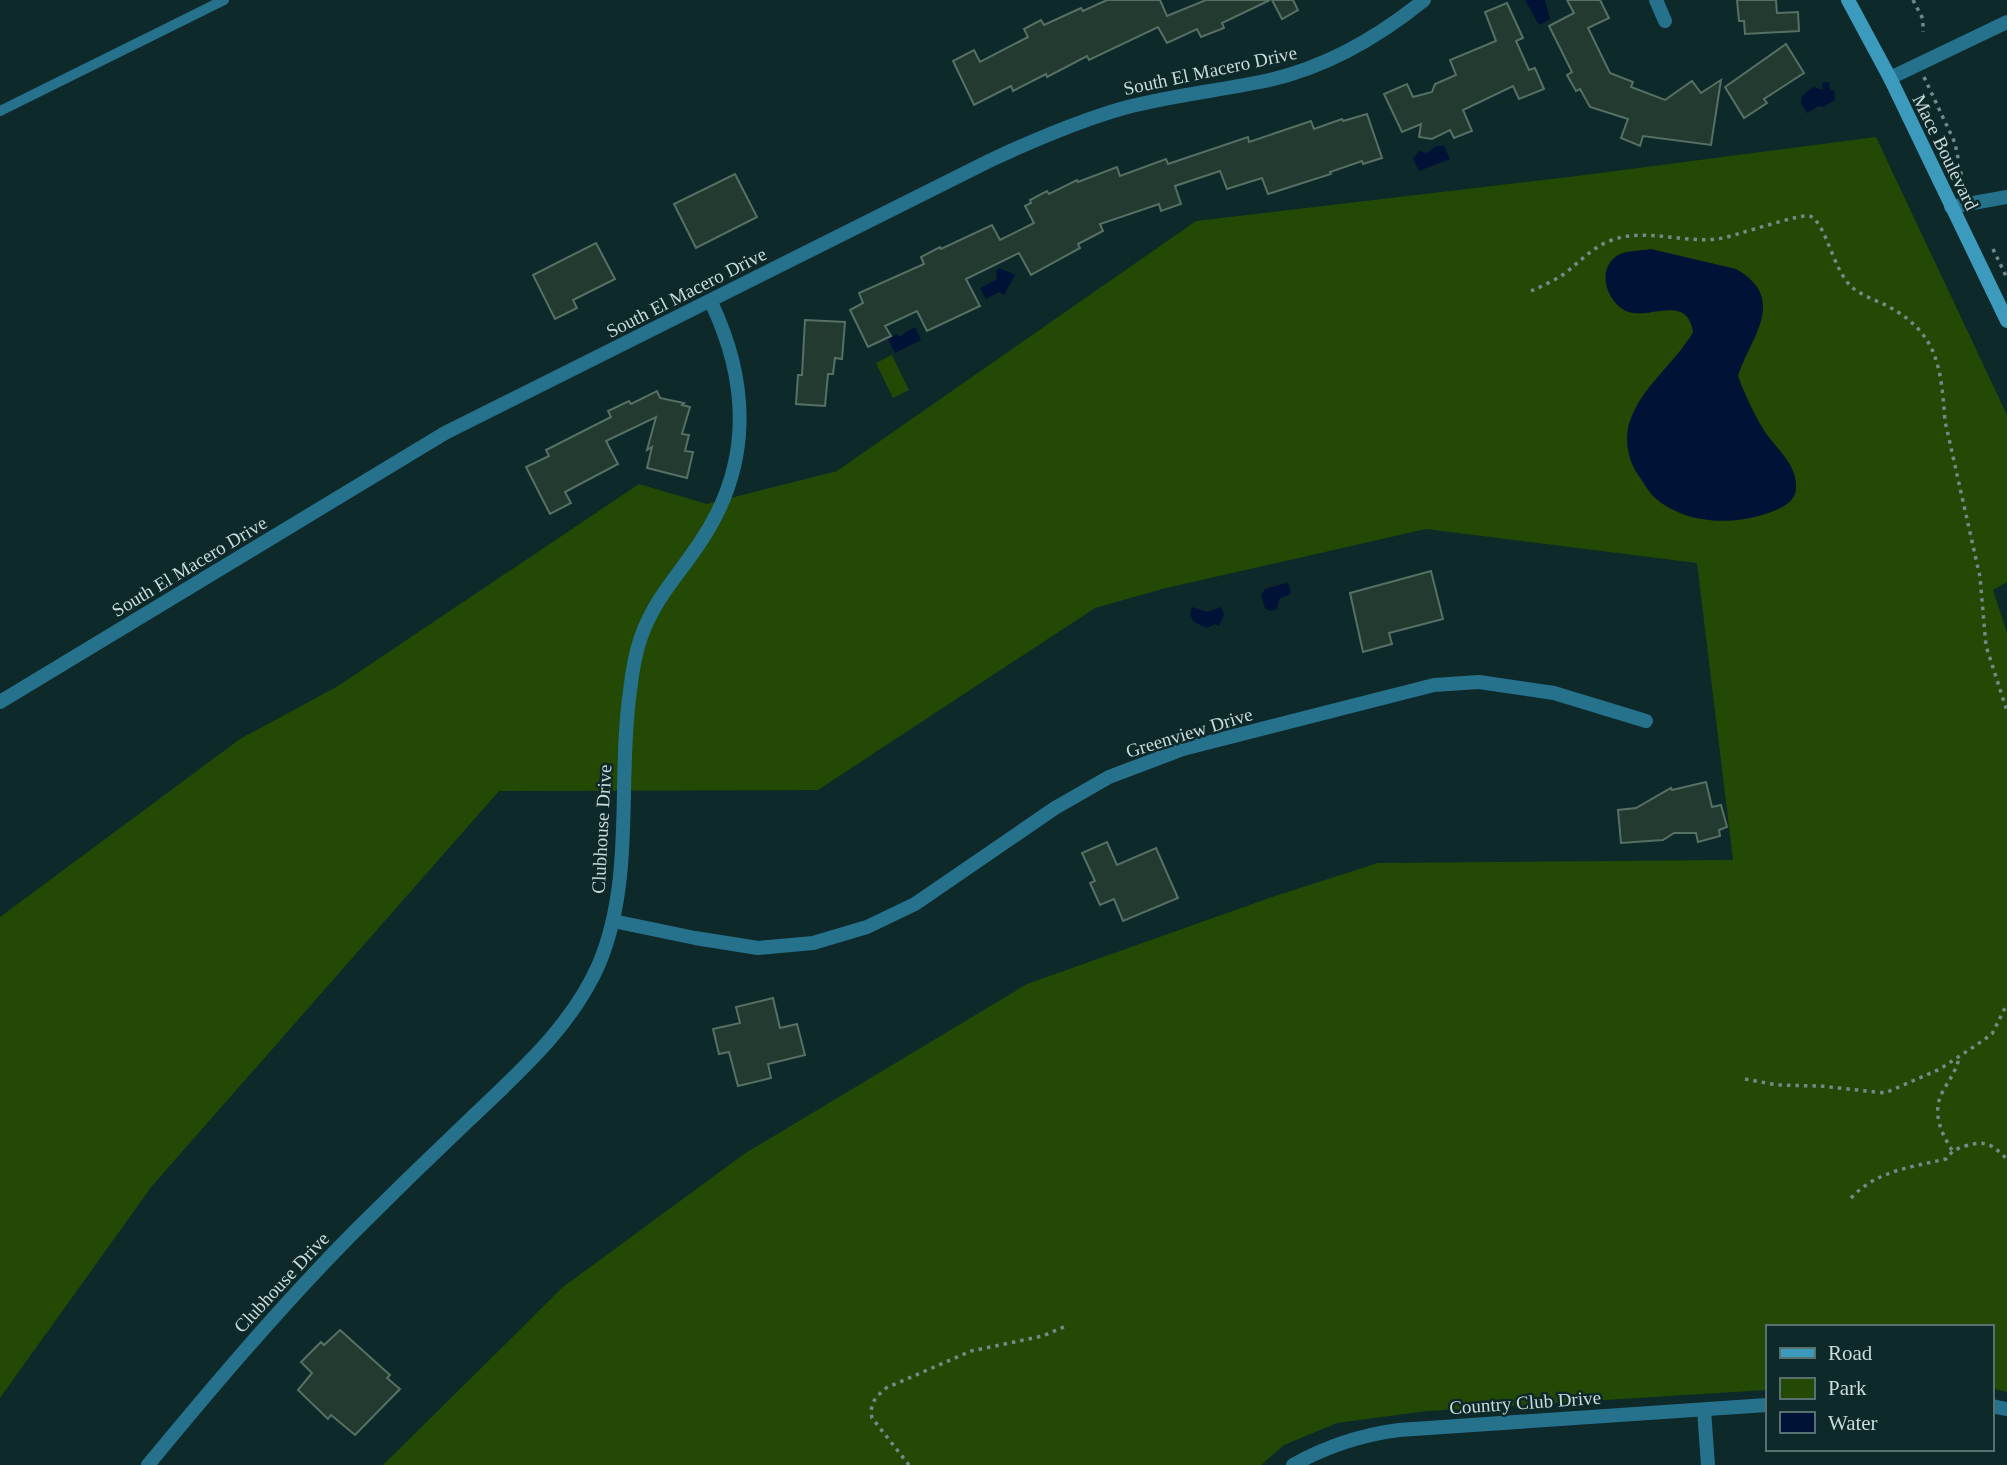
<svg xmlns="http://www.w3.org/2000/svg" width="2007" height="1465" font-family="'Times New Roman',serif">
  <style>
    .green { fill: #244904 }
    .water { fill: #001336 }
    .building { fill: #233a30; stroke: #577064; stroke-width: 2 }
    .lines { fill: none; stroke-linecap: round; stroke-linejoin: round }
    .path { stroke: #74898a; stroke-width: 3.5; stroke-dasharray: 3.5 5; stroke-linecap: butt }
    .lane { stroke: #26718c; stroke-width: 10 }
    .street { stroke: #26718c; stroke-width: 14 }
    .secondary { stroke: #3c9abd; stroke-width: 14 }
    .labels { text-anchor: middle; stroke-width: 5; stroke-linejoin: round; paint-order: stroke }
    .street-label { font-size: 19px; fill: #cbdbdb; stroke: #0d292a }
  </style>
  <rect width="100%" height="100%" fill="#0d292a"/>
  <!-- green -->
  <g class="green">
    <path d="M1876 137 2007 415V582L1993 590 2007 633V1392L1991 1388V1327H1767V1390L1427 1411 1337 1423 1284 1445 1261 1465H383L563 1287 744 1154 1027 984 1275 896 1378 863 1733 860 1697 563 1426 529 1166 588 1095 608 818 790 499 791 152 1186 0 1398V917L240 739 338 686 639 484 707 504 837 471 1196 221 1577 176Z"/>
    <path d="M892 355 909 390 893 398 876 363Z"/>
  </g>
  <!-- water -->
  <g class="water">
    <path d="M1525 0H1545L1550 19 1539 25Z"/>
    <path d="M1829 82 1830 90H1834L1835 100 1823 107 1819 106 1807 113 1801 103 1802 96 1813 87 1823 90 1822 83Z"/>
    <path d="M1437 146H1444L1450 159 1419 171 1413 159 1419 151 1427 153Z"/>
    <path d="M1651 249 1736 269C1789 299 1750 338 1738 376 1745 395 1753 412 1763 429 1775 448 1798 464 1796 489 1795 502 1782 508 1771 512 1734 526 1685 525 1654 497 1649 492 1645 485 1641 479 1629 464 1624 443 1629 424 1640 387 1675 364 1693 332 1687 291 1645 323 1624 310 1605 299 1597 268 1618 255 1627 250 1641 251 1651 249Z"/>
    <path d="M999 268 1015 275 1004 295 999 292 986 299 980 288 997 279 996 271Z"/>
    <path d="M915 327 921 340 895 353 888 339 897 334 899 337Z"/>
    <path d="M1286 583 1289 585 1291 592 1289 595 1280 598 1277 609 1270 611 1265 608 1261 595 1265 589Z"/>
    <path d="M1192 607 1207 612 1221 607 1224 614 1219 626 1215 624 1207 628 1194 622 1190 615Z"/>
  </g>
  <!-- building -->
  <g class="building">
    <path d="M1107 0H1160L1167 16 1206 0H1270L1222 23 1224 28 1201 37 1197 29 1167 43 1158 27 1089 60 1087 56 1047 77 1046 74 1013 91 1011 86 974 105 953 61 974 50 980 62 1028 37 1024 29 1041 20 1044 25 1081 8 1083 11Z"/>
    <path d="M1272 0H1293L1298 10 1282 19Z"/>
    <path d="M1567 0H1600L1609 18 1588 28 1610 73 1633 82 1631 87 1665 100 1692 81 1701 93 1721 80 1711 145 1643 136 1640 146 1621 138 1628 119 1590 107 1580 89 1576 91 1567 75 1572 72 1549 26 1574 13Z"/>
    <path d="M1737 0H1776L1777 13 1798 12 1799 31 1745 34 1744 21H1739Z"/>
    <path d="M1507 3 1523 38 1516 41 1529 70 1535 68 1544 89 1519 99 1513 86 1463 110 1472 131 1454 138 1450 130 1432 139 1419 137 1421 124 1402 132 1384 94 1407 84 1413 97 1432 92 1435 84 1456 75 1450 60 1496 41 1485 12Z"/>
    <path d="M1786 44 1804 73 1764 99 1767 103 1744 118 1725 87Z"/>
    <path d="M1367 114 1382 158 1363 164 1362 161 1330 172 1331 174 1268 194 1262 178 1227 189 1220 171 1175 186 1181 204 1161 211 1159 204 1100 224 1103 231 1078 244 1080 248 1031 275 1019 253 966 279 980 306 927 331 917 311 885 326 891 336 868 347 850 310 863 303 859 293 924 264 921 257 940 247 941 249 992 225 1000 240 1034 223 1025 206 1031 203 1030 200 1047 191 1049 194 1077 180 1078 182 1117 167 1120 176 1166 159 1168 164 1248 137 1249 142 1311 121 1314 129 1342 119 1343 121Z"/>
    <path d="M735 174 757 217 696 248 674 204Z"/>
    <path d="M596 243 615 279 573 300 577 308 555 319 533 275Z"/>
    <path d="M805 320 845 322 842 359 835 358 833 374H828L825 406 796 404 798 375H802Z"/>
    <path d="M657 391 660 398 684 403 682 405 690 407 682 434 689 435 685 451 693 452 687 478 647 468 652 447 647 450 656 417 606 441 618 464 565 492 571 503 550 514 526 467 549 456 546 450 611 417 608 411 629 401 631 404Z"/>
    <path d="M1431 571 1443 619 1389 633 1392 644 1363 652 1350 593Z"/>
    <path d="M1706 782 1712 807 1721 805 1727 827 1719 830 1720 836 1698 842 1696 833H1674L1663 840 1621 843 1618 810 1636 808 1671 788 1672 790Z"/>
    <path d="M1107 842 1117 865 1156 848 1178 898 1123 921 1114 899 1100 905 1090 883 1095 881 1082 853Z"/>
    <path d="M773 998 780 1028 797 1024 805 1055 768 1064 771 1078 738 1086 729 1052 719 1054 713 1029 740 1023 736 1007Z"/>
    <path d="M340 1330 390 1375 387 1378 400 1389 355 1435 331 1415 328 1419 298 1390 312 1373 301 1362 321 1342 324 1345Z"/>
  </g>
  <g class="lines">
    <!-- path -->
    <g class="path">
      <path d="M1913 0 1923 19V32"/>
      <path d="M1924 77 1955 143 1964 188"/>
      <path d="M1993 249 2007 278"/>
      <path d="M1531 291C1542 286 1554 281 1564 274 1580 262 1592 247 1612 240 1647 227 1686 245 1723 238 1737 235 1802 213 1810 216 1827 224 1833 272 1853 288 1864 297 1879 301 1891 308 1939 335 1941 370 1945 421L1980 577 1986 646 2007 711"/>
      <path d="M1745 1079 1777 1085 1820 1086 1885 1093 1940 1069 1975 1046 1992 1034 2007 1004"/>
      <path d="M1952 1150C1941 1133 1932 1113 1942 1093 1948 1081 1956 1072 1959 1058"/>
      <path d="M1851 1198C1876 1171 1911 1167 1946 1159 1952 1151 1956 1149 1965 1146 1987 1140 1991 1144 2007 1159"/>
      <path d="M909 1465 872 1418C869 1403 876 1397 886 1388L971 1351 1043 1336 1066 1326"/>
    </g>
    <!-- lane -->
    <path class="lane" d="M0 111 224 0"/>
    <!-- street -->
    <g class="street">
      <path d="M1656 0 1665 21"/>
      <path d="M1890 78 2007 22"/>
      <path d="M1951 207 2007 197"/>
      <path d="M0 702 445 433 991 160C1034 140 1078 121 1124 108 1169 96 1215 91 1260 82 1321 70 1376 39 1424 0"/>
      <path d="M613 921 695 938 758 948 813 943 867 927 915 904 1055 808 1109 777 1183 749 1434 685 1479 682 1554 693 1646 721"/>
      <path d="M1991 1406 2007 1409"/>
      <path d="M1704 1410 1708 1465"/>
      <path d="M148 1465C214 1385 281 1306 354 1232 391 1195 429 1158 467 1122 517 1074 571 1028 599 964 635 878 617 781 630 691 632 673 635 654 641 637 655 598 677 577 699 544 752 467 750 384 711 302"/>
      <path d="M1293 1465C1327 1446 1360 1435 1399 1430L1767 1405"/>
    </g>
    <!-- secondary -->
    <path class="secondary" d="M1848 0 1890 78 2007 321"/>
  </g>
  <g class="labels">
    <!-- street labels -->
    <g class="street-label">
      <text transform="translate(1210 70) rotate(-12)" y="7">South El Macero Drive</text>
      <text transform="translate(1946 152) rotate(64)" y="7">Mace Boulevard</text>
      <text transform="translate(686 292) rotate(-27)" y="7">South El Macero Drive</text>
      <text transform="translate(189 566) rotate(-31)" y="7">South El Macero Drive</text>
      <text transform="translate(1189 732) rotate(-17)" y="7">Greenview Drive</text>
      <text transform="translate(601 829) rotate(-87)" y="7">Clubhouse Drive</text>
      <text transform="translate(281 1282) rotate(-47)" y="7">Clubhouse Drive</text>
      <text transform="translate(1525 1402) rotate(-4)" y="7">Country Club Drive</text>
    </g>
  </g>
  <!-- legend -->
  <rect x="1766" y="1325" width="228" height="126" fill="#0d292a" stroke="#597071" stroke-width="2"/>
  <rect x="1780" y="1348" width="35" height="10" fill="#3c9abd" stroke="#597071" stroke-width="2"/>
  <text x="1828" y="1360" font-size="21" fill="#cbdbdb">Road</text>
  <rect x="1780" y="1378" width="35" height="21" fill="#244904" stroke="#597071" stroke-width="2"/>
  <text x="1828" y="1395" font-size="21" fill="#cbdbdb">Park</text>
  <rect x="1780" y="1412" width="35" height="21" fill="#001336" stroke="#597071" stroke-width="2"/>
  <text x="1828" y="1430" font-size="21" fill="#cbdbdb">Water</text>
</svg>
